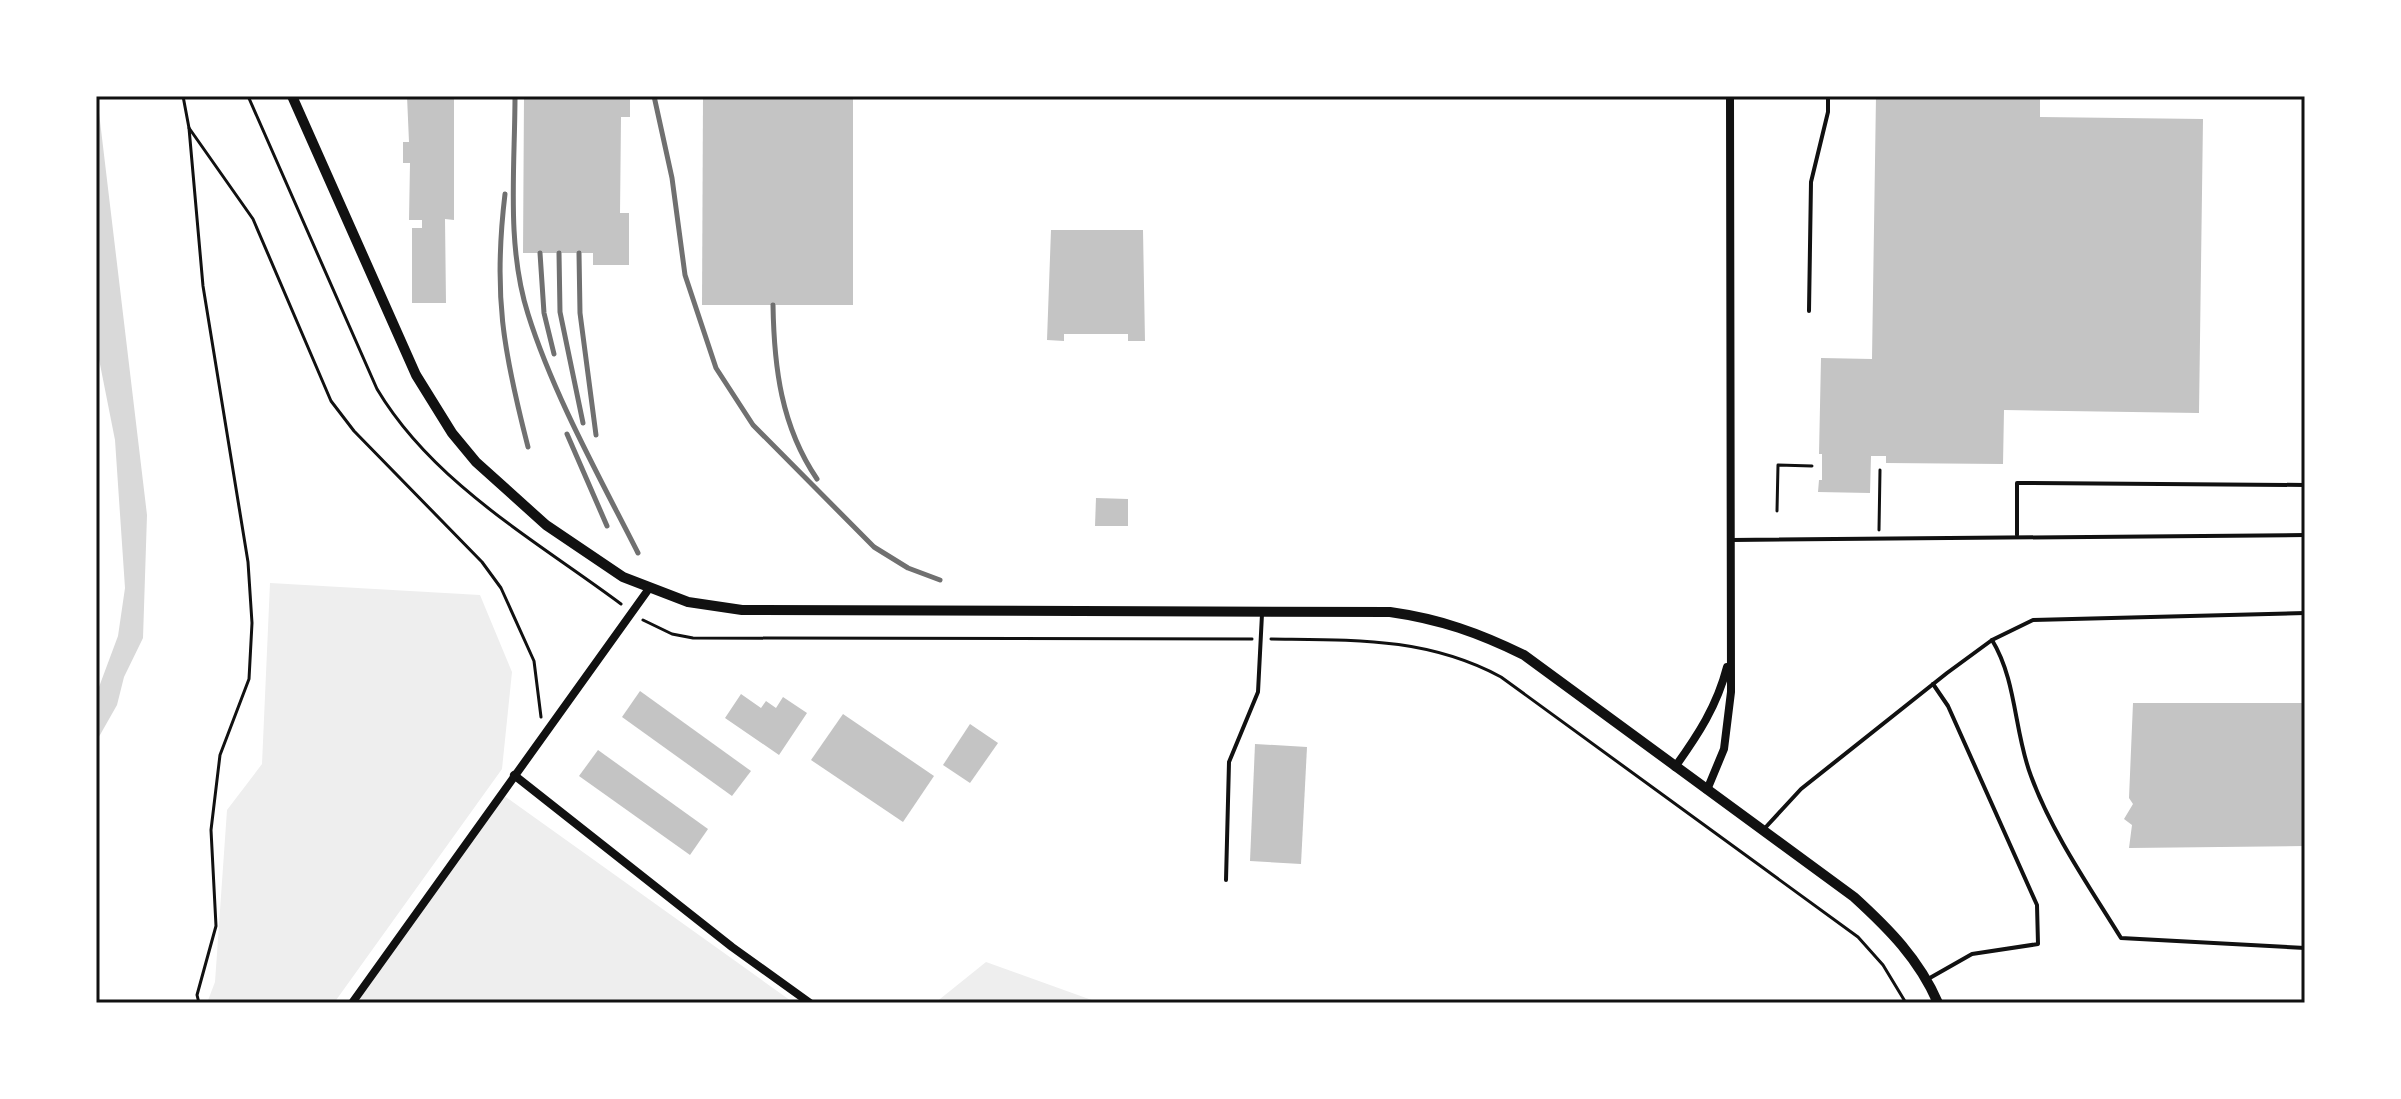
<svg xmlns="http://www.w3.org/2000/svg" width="2401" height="1099" font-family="Roboto,sans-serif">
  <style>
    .green { fill: #eee }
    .water { fill: #d9d9d9 }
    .building { fill: #c4c4c4 }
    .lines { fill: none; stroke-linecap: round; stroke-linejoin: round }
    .path { stroke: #111; stroke-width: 3 }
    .service { stroke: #111; stroke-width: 4 }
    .minor { stroke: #111; stroke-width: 8 }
    .tertiary { stroke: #111; stroke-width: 10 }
    .rail { stroke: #707070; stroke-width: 5 }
    .neatline { fill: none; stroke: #111; stroke-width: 3 }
  </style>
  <rect width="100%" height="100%" fill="#fff"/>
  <!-- green -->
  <g class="green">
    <path d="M270 583 480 595 512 672 502 769 334 1003H207L215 982 227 810 262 764Z"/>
    <path d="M503 795 794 1003H357Z"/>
    <path d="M986 962 1100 1003H935Z"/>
  </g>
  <!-- water -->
  <path class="water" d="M97 96 147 515 143 638 124 677 117 705 96 742V695L118 636 125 588 115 440 96 344Z"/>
  <!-- building -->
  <g class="building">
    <path d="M407 96H454V220L445 219 446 303H412V228H422V220H409L410 163H403V142H409Z"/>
    <path d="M524 96H630V117H621L620 213H629V265H593V253H523Z"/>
    <path d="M703 96H853V305H702Z"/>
    <path d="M1876 96H2040V117L2203 119 2199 413 2004 410 2003 464 1886 463V456H1871L1870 493 1818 492 1819 480H1822V454H1819L1821 358 1872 359Z"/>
    <path d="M1051 230H1143L1145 341H1128V334H1064V341L1047 340Z"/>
    <path d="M1096 498 1128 499V526H1095Z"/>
    <path d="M640 691 751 771 732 796 622 717Z"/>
    <path d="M741 694 761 708 766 701 776 708 783 697 807 713 779 755 725 718Z"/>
    <path d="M2133 703H2305V846L2129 848 2132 825 2124 819 2133 804 2129 798Z"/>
    <path d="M843 714 934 776 903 822 811 760Z"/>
    <path d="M970 724 998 743 970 783 943 765Z"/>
    <path d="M1255 744 1307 747 1301 864 1250 861Z"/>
    <path d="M598 750 708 829 690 855 579 776Z"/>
  </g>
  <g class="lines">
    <!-- path -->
    <g class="path">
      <path d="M183 96 189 128 253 219 331 401 354 431 482 562 501 588 534 661 541 717"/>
      <path d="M248 96 377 389C433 483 535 540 621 604"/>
      <path d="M189 128 203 286 248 562 252 623 249 679 220 755 211 830 216 926 197 995 199 1003"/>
      <path d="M1777 511 1778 465 1812 466"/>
      <path d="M1879 530 1880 470"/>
      <path d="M643 620 672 634 693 638 1252 639"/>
      <path d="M1271 639C1353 640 1427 637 1501 677L1858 937 1883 965 1906 1003"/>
    </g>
    <!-- service -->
    <g class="service">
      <path d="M1809 311 1811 182 1828 112V96"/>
      <path d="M2017 535V483L2305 485"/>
      <path d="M1732 540 2305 535"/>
      <path d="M1992 640C2017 681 2014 732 2031 776 2052 833 2089 886 2121 938L2305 948"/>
      <path d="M1765 828 1801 789 1947 673 1992 640 2033 620 2305 613"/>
      <path d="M1226 880 1229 762 1258 692 1262 614"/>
      <path d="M1928 979 1972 954 2038 944 2037 905 1948 706 1933 684"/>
    </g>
    <!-- minor -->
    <g class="minor">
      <path d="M1675 767C1698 735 1717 706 1727 667"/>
      <path d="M514 775 732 947 810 1003"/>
      <path d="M1707 790 1724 749 1731 692 1730 96"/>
      <path d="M352 1003 648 590"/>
    </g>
    <!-- tertiary -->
    <path class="tertiary" d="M292 96 416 375 452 433 476 462 546 525 623 577 688 602 742 610 1390 612C1440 619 1479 633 1524 655L1854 897C1889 929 1919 959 1938 1003"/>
    <!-- rail -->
    <g class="rail">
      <path d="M515 96C515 167 506 245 528 314 553 394 600 478 638 553"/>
      <path d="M654 96 672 178 685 275 716 368 753 425 874 547 908 568 940 580"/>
      <path d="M505 194C493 294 503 350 528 447"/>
      <path d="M540 253 544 313 554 354"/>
      <path d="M559 253 560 312 583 423"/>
      <path d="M579 253 580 313 596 435"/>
      <path d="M773 305C774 367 781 426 817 479"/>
      <path d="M567 434 607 526"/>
    </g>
  </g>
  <!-- border -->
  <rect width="2401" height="1099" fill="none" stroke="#ffffff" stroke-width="196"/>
  <rect x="98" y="98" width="2205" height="903" class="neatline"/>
</svg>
